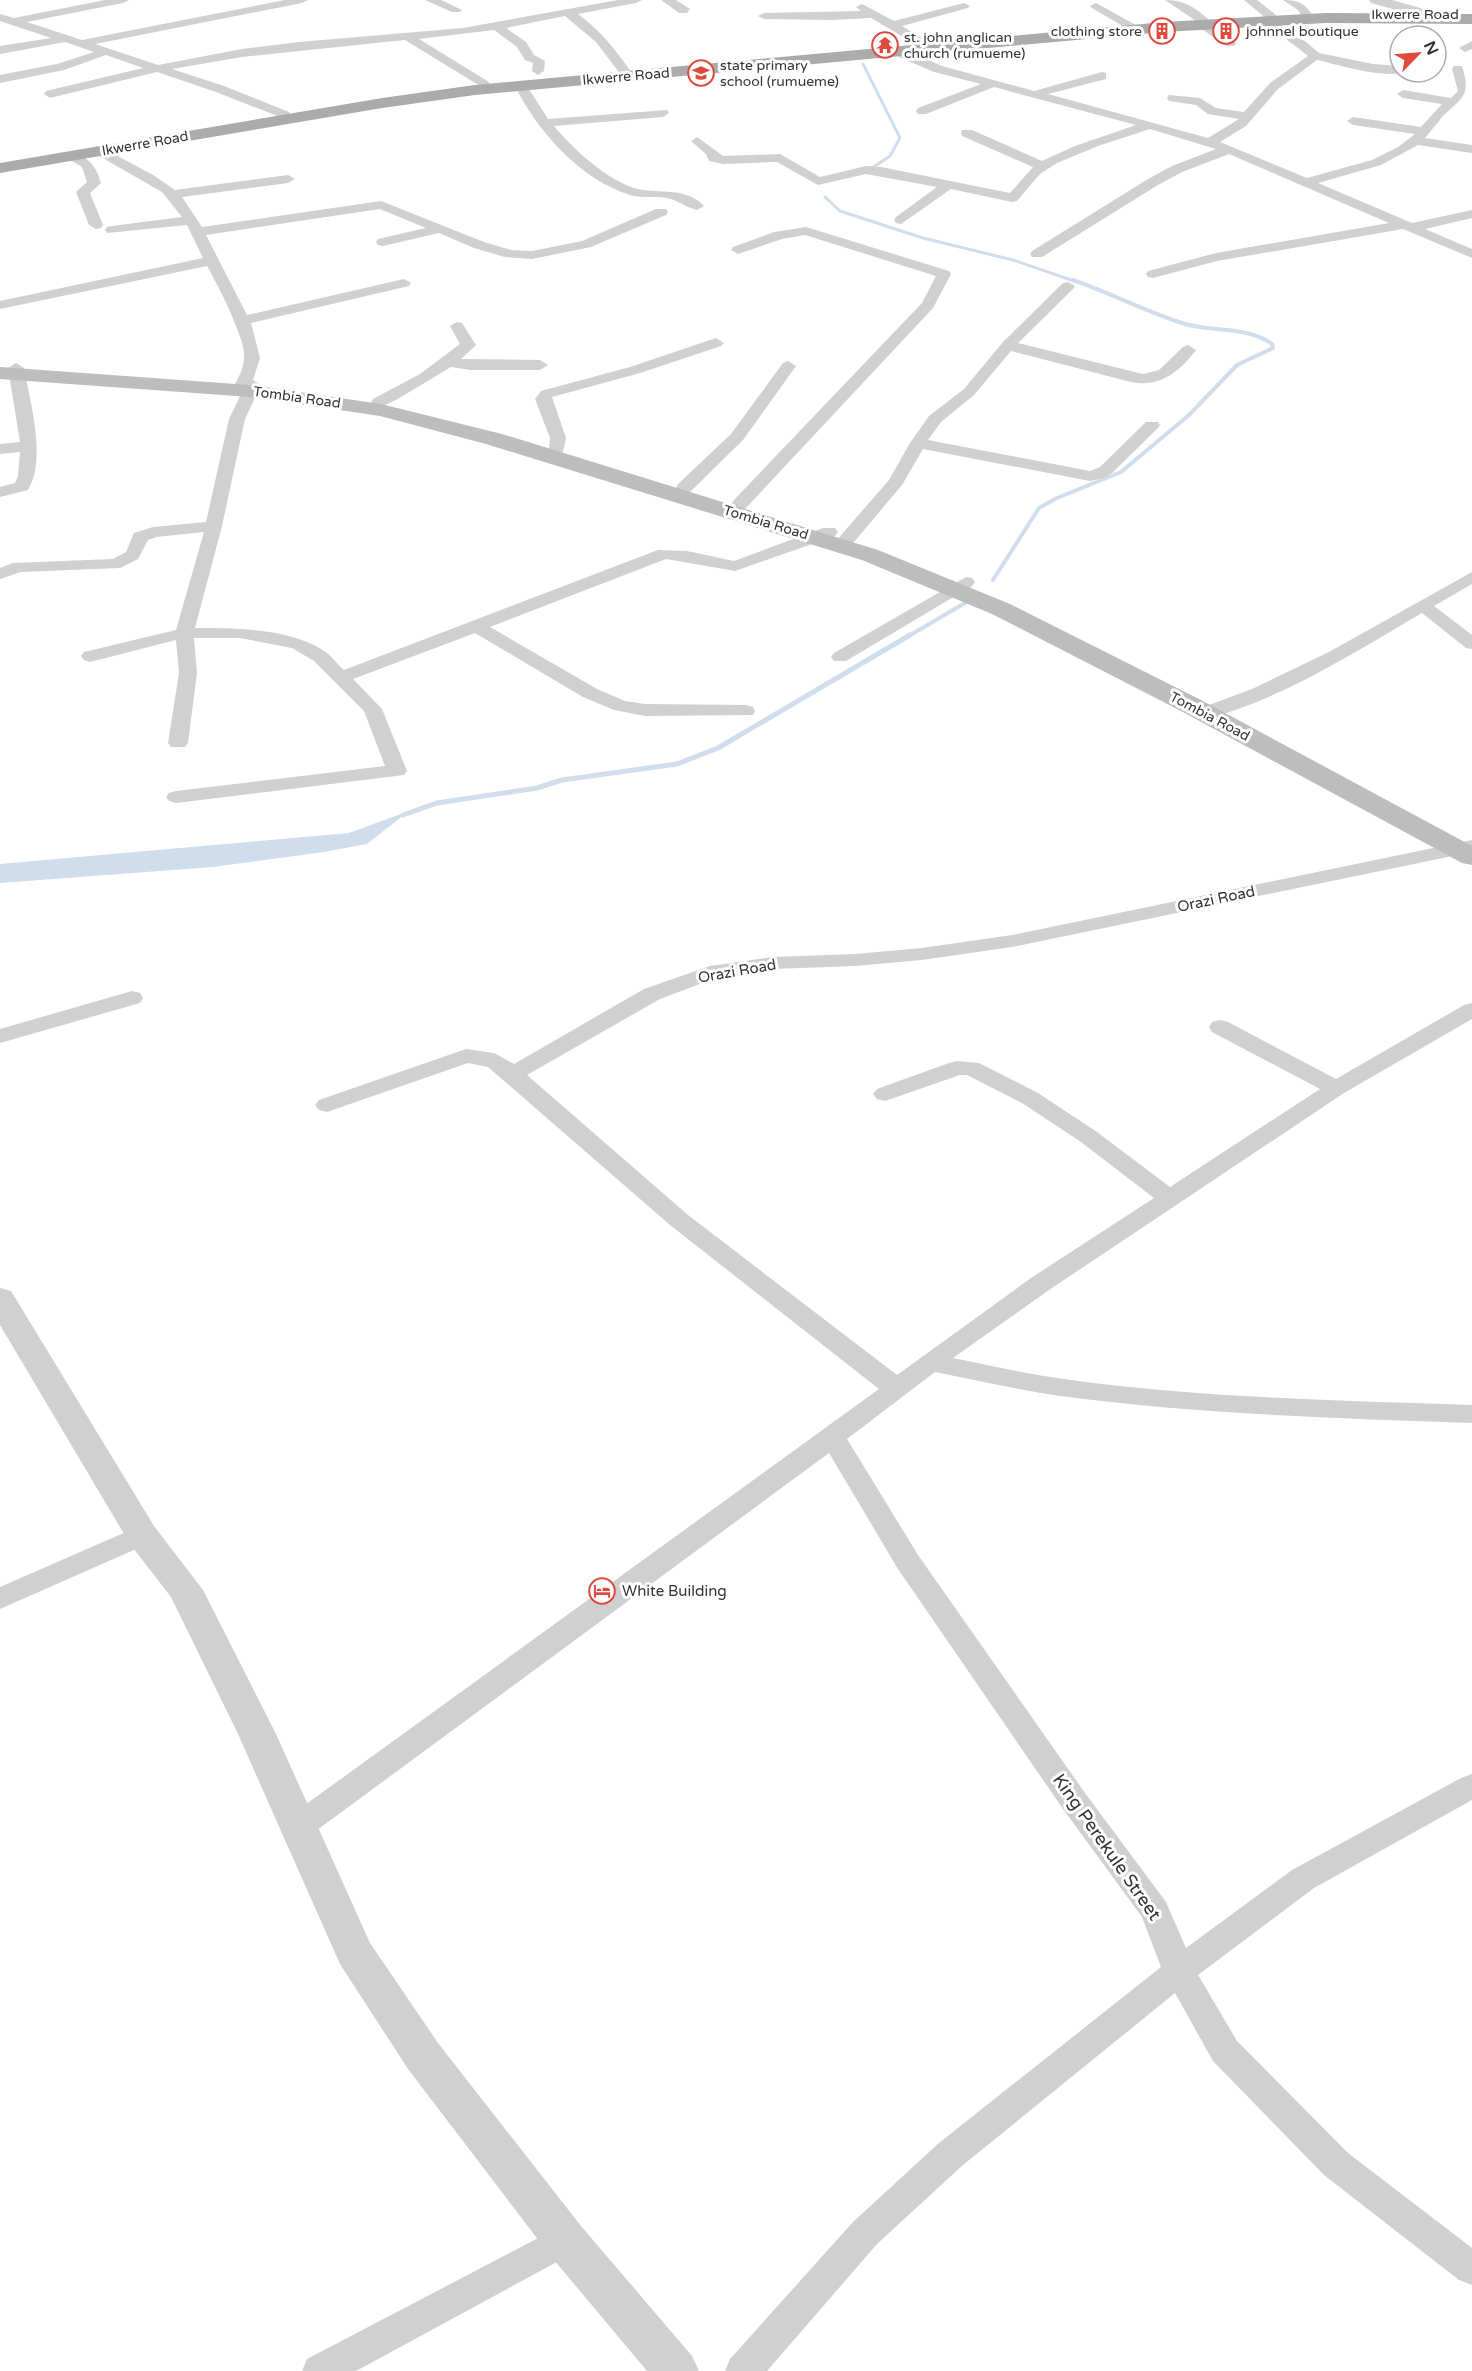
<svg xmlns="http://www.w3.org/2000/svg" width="1472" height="2371" font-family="'Varela Round',sans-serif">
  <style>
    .water { fill: #d0ddec }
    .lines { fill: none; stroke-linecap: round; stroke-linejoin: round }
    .stream-far2 { stroke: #d0ddec; stroke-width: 3 }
    .stream-far1 { stroke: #d0ddec; stroke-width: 4 }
    .stream { stroke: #d0ddec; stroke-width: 5 }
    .minor { fill: #d0d0d0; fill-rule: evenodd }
    .tertiary { fill: #d0d0d0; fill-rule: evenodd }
    .secondary { fill: #bdbdbd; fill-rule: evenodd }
    .primary { fill: #ababab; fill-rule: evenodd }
    .labels { text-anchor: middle; stroke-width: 6; stroke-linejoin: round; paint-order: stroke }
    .far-street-label { font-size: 14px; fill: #333; stroke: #fff }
    .far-poi-label { font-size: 14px; fill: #333; stroke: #fff; text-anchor: start }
    .street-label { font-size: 15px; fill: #333; stroke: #fff }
    .poi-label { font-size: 15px; fill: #333; stroke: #fff; text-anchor: start }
    .near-street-label { font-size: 18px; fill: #333; stroke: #fff }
  </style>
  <rect width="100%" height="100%" fill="#fff"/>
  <!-- water -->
  <path class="water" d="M409 811 367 844 324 852 213 867 0 883V864L349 833Z"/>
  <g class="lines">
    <!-- stream-far2 -->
    <g class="stream-far2">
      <path d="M863 64 900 138 890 156 872 168"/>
      <path d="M825 197 840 211 923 238 1013 260 1077 282"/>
    </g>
    <!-- stream-far1 -->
    <g class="stream-far1">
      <path d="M993 580 1039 508 1057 498 1121 472 1189 415 1237 365 1273 348 1272 344C1246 325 1211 333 1182 323 1145 311 1110 293 1073 280"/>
      <path d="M907 637 965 603"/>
    </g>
    <!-- stream -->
    <path class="stream" d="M403 815 437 803 537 788 562 780 677 764 718 748 910 635"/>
    <!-- minor -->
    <g class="minor">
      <path d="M105 0H129L123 3 27 22 82 40 285 0H308L302 3 95 44 158 65 242 49 299 42 463 28 618 0H642L636 3 578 14C600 30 616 50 631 72L625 76 621 75 596 42 565 16 506 28 526 42 534 55 545 61 544 71 538 75 532 71 533 63 525 60 517 47 494 30 419 39 489 82V88L485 89 405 40 242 57 172 69 224 86 289 112 291 115 285 119 216 92 157 72 50 98 44 94 46 91 143 68 106 55 64 70 0 83V75L57 64 94 52 65 42 0 54V46L51 38 0 21V14L14 18Z"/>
      <path d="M425 0H441L462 10 460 12H452Z"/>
      <path d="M661 0H676L690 9 687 13H679Z"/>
      <path d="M1165 0C1183 0 1195 7 1208 19V23L1236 43 1234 46H1226L1199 27V23Z"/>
      <path d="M1244 0H1257L1276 15V19L1291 35 1305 41 1319 53 1373 64 1400 66V72H1405C1384 79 1339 65 1317 60L1278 89 1246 126 1220 142 1307 178 1372 160 1398 147 1415 134 1353 125 1347 121 1353 117 1421 127 1442 104 1403 98 1397 94 1403 90 1451 98 1458 91 1452 69 1454 66H1462C1472 97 1461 98 1443 116 1437 123 1431 131 1425 138L1472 145V153L1418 145 1381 165 1318 183 1412 223 1472 210V218L1425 229 1472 249V258L1403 229 1217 261 1153 278 1148 277 1146 274 1148 271 1216 253 1389 223 1229 154 1182 172 1158 185 1042 257H1032L1030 254 1032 251 1148 179 1172 166 1216 149 1150 129 1098 146 1057 163 1040 174 1017 201 1012 202 951 189 901 224 896 223 894 220 896 217 937 187 866 174 818 185 777 162 723 164 709 161 706 154 691 141 697 137 723 156 780 154 820 177 866 166 881 167 1010 193 1033 167 962 136 961 133 962 130H972L1042 161 1075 146 1136 125 994 87 926 114H918L916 111 918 108 981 84 934 72 885 51V45H893L942 66 1034 91 1102 72 1106 73V79L1048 94 1208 138 1239 119 1208 114 1196 105 1169 101 1167 98 1169 95 1200 98 1216 108 1244 112 1270 83 1308 56C1294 44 1280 36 1267 23V19Z"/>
      <path d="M1283 0C1298 0 1305 3 1313 16L1311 18H1303L1298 10Z"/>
      <path d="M964 3 970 6 968 8 902 26 933 45V51L929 52 871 18 833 20 764 19 758 16 764 13 861 11 856 7 862 4 894 21Z"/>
      <path d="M1096 3 1134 24 1136 26 1130 29 1126 28 1092 8 1090 6Z"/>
      <path d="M1472 41V49L1465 52 1459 48Z"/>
      <path d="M521 82 525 83 548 119 667 110 669 113 663 117 554 126C573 149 609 182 638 189 660 194 687 187 704 206L697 210C688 208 680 202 671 199 658 195 644 199 630 195 581 180 537 131 515 86Z"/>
      <path d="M99 146 153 175 175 190 288 175 295 179 288 183 182 197 202 227 381 201 484 242 511 250 532 251 582 241 656 209H666L668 212 666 215 591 247 532 259 505 257 474 248 439 233 383 246 378 245 376 242 378 239 426 228 380 209 206 235 247 315 404 279 411 283 409 286 251 323 260 358 253 380 261 385 245 419 222 526 195 628C235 628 293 628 327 653 333 658 338 665 344 670L658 550 687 551 734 561 823 528H835L838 532 835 536 735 571 666 559 490 627 597 689 625 701 645 704 746 705 753 707 755 711 753 715 645 716 614 710 583 697 475 633 353 679 382 709 407 771 404 775 176 803 169 801 166 797 169 793 176 791 385 766 364 711 314 661 292 648 240 638H194L197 673 188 743 185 747H171L168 743 179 673 176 640 90 662 84 660 81 656 84 652 176 630 204 532 156 537 148 540 138 559 120 568 21 572 0 579V568L13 563 113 559 126 552 134 533 153 527 206 522 229 419 244 388 238 387 235 384C250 358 244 346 234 321 227 303 217 284 207 266L0 309V301L203 258 187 225 107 233 105 230 107 227 112 226 182 217 162 192 94 153 93 150 94 147Z"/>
      <path d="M71 152C89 157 96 166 101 183L90 193 103 225 101 228 96 229 89 225 76 192 87 182 82 167 64 156Z"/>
      <path d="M806 227 949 271 951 274 933 308 745 509H733L731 505 733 501 922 303 936 276 805 235 782 239 738 254 731 250 733 247 774 232Z"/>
      <path d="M1068 282 1075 286 1073 289 1018 343 1143 374 1159 370 1183 347 1188 345 1196 350C1178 374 1157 389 1127 381L1011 351 974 395 941 422 928 440 1090 471 1100 467 1146 422H1158L1160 425 1158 428 1112 473 1104 478 1090 481 923 449 902 485 854 542H842L839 538 842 534 889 480 910 443 929 416 964 389 1003 342 1063 283Z"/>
      <path d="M457 322 462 323 476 345 461 359 540 360 548 365 540 370H471L451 367 396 400 385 405H373L371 402 373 399 420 374 460 344 450 326Z"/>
      <path d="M716 338 724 343 721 346 640 373 552 397 566 438 563 452H551L549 449 550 438 535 399 541 391 630 367Z"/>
      <path d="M788 361 796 366 743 440 690 492H678L676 488 678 484 731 434 783 363Z"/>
      <path d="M16 363 24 368C30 401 47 460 28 490L0 497V487L15 483 18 476 20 452 0 454V444L20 442 8 368Z"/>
      <path d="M1472 572V584L1434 606 1472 635V649L1466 648 1422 613C1355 652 1281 700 1205 719L1198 717 1196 713 1198 709 1252 689 1329 652Z"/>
      <path d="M966 577 972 578 975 582 972 586 846 661H834L831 657 834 653Z"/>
      <path d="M1472 840V852L1012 947 922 960 855 966 773 969 713 979 660 999 527 1075 688 1215 897 1375 1031 1278 1154 1198 1081 1142 1022 1103 967 1075H960L885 1101 877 1099 873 1094 877 1089 949 1063 957 1061 979 1063 1038 1093 1097 1132 1170 1187 1320 1089 1212 1032 1209 1027 1212 1022 1220 1020 1228 1022 1336 1079 1464 1005 1472 1003V1019L1344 1093 1049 1290 953 1358C988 1365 1022 1373 1057 1378 1194 1398 1334 1400 1472 1405V1423C1334 1418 1196 1414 1060 1396 1018 1390 977 1380 935 1372L847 1439 918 1555 1085 1793 1166 1902 1186 1948 1292 1870 1461 1778 1472 1774V1800L1314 1888 1198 1975 1237 2041 1348 2153 1472 2248V2285L1459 2280 1324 2175 1213 2061 1175 1993 963 2165 877 2244 767 2371H725L730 2359 853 2222 939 2143 1161 1967 1142 1917 1063 1809 898 1569 829 1453 309 1836 298 1839 287 1836 283 1827 287 1818 879 1389 670 1225 488 1067 468 1063 327 1112 319 1110 315 1105 319 1100 466 1049 494 1053 514 1064 644 989 710 966 773 957 855 954 922 948 1012 935Z"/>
      <path d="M132 991 140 993 143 998 140 1003 0 1043V1029Z"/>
      <path d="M142 1525 152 1528 156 1535 152 1542 0 1609V1587Z"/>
      <path d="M565 2224 577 2229 583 2240 577 2251 356 2371H302L307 2359Z"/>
    </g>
    <!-- tertiary -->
    <g class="tertiary">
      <path d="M1369 0H1392L1445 15 1447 18 1440 22 1371 3Z"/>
      <path d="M0 1288 11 1291 154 1526 203 1590 276 1734 370 1943 438 2043 581 2226 692 2356 699 2371H647L549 2254 408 2069 340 1964 238 1734 171 1597 130 1544 0 1325Z"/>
    </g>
    <!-- secondary -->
    <path class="secondary" d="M0 367 250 385 381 404 502 434 878 550 1010 604 1199 699 1472 846V865L1462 863 1181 711 992 614 862 560 486 444 380 416 250 397 0 379Z"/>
    <!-- primary -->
    <path class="primary" d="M1326 13 1472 14V24L1326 23 1164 32 475 95 382 108 0 173V163L382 98 475 85 1164 22Z"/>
  </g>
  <!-- icons -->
  <defs>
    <g id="building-ring" transform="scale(1.35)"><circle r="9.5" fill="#fff" stroke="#df4a3f" stroke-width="1.5"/><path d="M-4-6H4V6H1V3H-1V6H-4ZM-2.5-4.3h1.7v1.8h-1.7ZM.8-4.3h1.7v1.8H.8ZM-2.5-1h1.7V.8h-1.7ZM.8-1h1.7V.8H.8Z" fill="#df4a3f"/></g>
    <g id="temple-ring" transform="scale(1.35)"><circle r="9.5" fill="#fff" stroke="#df4a3f" stroke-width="1.5"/><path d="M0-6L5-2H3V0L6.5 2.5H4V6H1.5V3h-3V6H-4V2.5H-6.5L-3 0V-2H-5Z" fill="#df4a3f"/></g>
    <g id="school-ring" transform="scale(1.35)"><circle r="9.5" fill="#fff" stroke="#df4a3f" stroke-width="1.5"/><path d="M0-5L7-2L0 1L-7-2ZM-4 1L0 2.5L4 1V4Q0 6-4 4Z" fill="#df4a3f"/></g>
    <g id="hotel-ring" transform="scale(1.35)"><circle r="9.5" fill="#fff" stroke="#df4a3f" stroke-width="1.5"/><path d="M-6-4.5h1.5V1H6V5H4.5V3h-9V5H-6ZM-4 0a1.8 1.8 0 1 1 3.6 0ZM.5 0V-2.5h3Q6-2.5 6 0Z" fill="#df4a3f"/></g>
  </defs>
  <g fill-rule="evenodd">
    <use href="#building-ring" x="1162" y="31"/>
    <use href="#building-ring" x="1226" y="31"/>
    <use href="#temple-ring" x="885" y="45"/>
    <use href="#school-ring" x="701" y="73"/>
    <use href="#hotel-ring" x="602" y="1591"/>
  </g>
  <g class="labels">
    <!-- far-street labels -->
    <g class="far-street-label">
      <text x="1415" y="19">Ikwerre Road</text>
      <text transform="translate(626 76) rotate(-5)" y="5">Ikwerre Road</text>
      <text transform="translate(145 143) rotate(-10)" y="5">Ikwerre Road</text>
      <text transform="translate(297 397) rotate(8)" y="5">Tombia Road</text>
      <text transform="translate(766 522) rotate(17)" y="5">Tombia Road</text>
      <text transform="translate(1210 716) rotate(28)" y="5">Tombia Road</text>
    </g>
    <!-- far-poi labels -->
    <g class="far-poi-label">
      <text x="1142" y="36" text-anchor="end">clothing store</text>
      <text x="1246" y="36">johnnel boutique</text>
      <text x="904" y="42">st. john anglican<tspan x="904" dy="16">church (rumueme)</tspan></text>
      <text x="720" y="70">state primary<tspan x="720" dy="16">school (rumueme)</tspan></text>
    </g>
    <!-- street labels -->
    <g class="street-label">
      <text transform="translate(1216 899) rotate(-12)" y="5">Orazi Road</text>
      <text transform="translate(737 971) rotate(-10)" y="5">Orazi Road</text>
    </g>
    <!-- poi labels -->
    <g class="poi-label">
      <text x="622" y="1596">White Building</text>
    </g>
    <!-- near-street labels -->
    <g class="near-street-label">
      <text transform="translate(1107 1847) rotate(55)" y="6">King Perekule Street</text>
    </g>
  </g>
  <!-- north arrow -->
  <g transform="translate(1418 54) rotate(65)"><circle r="28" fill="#ffffff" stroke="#adadad" stroke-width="1.5"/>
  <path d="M0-4.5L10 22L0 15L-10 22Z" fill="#df4a3f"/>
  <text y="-9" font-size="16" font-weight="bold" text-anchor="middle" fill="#333333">N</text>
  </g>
</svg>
